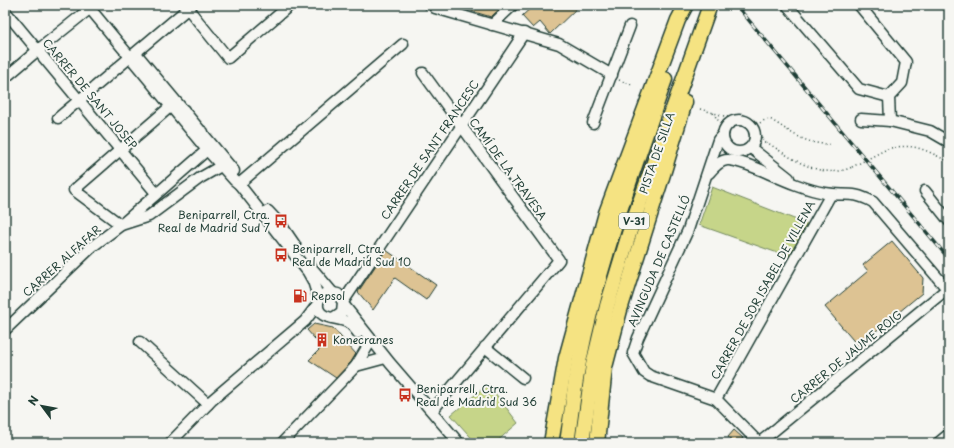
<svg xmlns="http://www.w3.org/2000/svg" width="954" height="448" font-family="'Playpen Sans',sans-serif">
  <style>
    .green { fill: #c6d589; stroke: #72895e }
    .building { fill: #ddc393; stroke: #1f3d34 }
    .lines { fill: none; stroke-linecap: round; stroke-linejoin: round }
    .minor-casing { stroke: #1f3d34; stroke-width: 13 }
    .highway-casing { stroke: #1f3d34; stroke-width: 17 }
    .path { stroke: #1f3d34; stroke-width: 1.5; stroke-dasharray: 1 3; stroke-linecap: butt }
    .minor { stroke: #f6f6f2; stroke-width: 10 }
    .highway { stroke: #f5e382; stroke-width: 14 }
    .rail-casing { stroke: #1f3d34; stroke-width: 3.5 }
    .rail { stroke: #f6f6f2; stroke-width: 2; stroke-dasharray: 6; stroke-linecap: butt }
    .path-bridge { stroke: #1f3d34; stroke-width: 1.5; stroke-dasharray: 1 3; stroke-linecap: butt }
    .labels { text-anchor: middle; stroke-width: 4; stroke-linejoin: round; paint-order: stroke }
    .shield { fill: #f6f6f2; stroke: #60746d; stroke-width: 1 }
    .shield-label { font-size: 10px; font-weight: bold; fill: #1f3d34 }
    .street-label { font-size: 11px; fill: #1f3d34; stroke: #f6f6f2 }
    .poi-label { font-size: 11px; fill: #1f3d34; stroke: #f6f6f2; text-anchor: start }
  </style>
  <rect width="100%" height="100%" fill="#f6f6f2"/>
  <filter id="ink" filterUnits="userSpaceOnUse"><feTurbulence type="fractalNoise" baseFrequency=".025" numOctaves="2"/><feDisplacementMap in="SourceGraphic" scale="8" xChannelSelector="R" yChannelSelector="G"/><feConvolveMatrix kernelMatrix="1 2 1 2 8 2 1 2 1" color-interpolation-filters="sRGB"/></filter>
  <g filter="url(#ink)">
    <!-- green -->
    <g class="green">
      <path d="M712 187 807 224 789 257 699 225Z"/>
      <path d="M488 384 518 423 495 443H476L451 415Z"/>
    </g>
    <!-- building -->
    <g class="building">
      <path d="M456 5H504L491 17 455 6Z"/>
      <path d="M534 5H580L550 34 540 22 533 28 522 16Z"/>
      <path d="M892 241 923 278 922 293 858 346 825 307 868 271 863 265Z"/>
      <path d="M386 250 436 285 426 300 395 278 373 310 358 292Z"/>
      <path d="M314 324 333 328 356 354 351 362 336 378 309 360 322 347 307 330Z"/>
      <path d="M734 430 743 438 739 443H734L728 437Z"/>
    </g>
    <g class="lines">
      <!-- minor casing -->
      <g class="minor-casing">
        <g id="minor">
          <path d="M185 5 228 58 290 5"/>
          <path d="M787 5 859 89 889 97"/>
          <path d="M859 5 906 62 902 83 889 97 890 121"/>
          <path d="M435 8 559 44 612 75"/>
          <path d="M5 11 156 193"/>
          <path d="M92 11 207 150 234 180 239 184 308 272 313 281 319 300"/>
          <path d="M492 25 513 5"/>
          <path d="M139 57 234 171"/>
          <path d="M423 73 559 260 432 411"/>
          <path d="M5 78 38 50 88 10"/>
          <path d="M184 110 173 105 171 106 74 190 121 225 207 150 208 145 204 139 203 132"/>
          <path d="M58 118 192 5"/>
          <path d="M861 119 890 121 930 131 949 142"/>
          <circle cx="739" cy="136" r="16"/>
          <path d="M593 123 630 26"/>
          <path d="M723 134 718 140 688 230 638 338 633 353 644 372 650 376 716 399 759 443 947 289"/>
          <path d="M751 148 789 178"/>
          <path d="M709 173C714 167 721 159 729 160 740 161 751 166 761 170 782 179 803 189 825 193 845 197 851 190 873 202L949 291"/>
          <path d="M239 184 403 44"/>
          <path d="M925 191 949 221"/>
          <path d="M268 211 282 226 295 245"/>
          <path d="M310 266 332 292"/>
          <path d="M343 302 524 33"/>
          <path d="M344 305 390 363 459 443"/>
          <path d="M333 318 342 312 343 302 338 294 328 292C323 294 318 298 318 303 316 320 337 317 347 322 352 324 355 329 358 333"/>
          <path d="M5 330 93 246 121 225 149 216 200 178 221 166"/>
          <path d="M140 342 208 404"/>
          <path d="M369 344 356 366 382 359"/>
          <path d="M485 347 523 378"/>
          <path d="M716 399 831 194"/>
          <path d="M170 443 212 400 305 321 317 305"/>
          <path d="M282 443 356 366"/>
          <path d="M938 443 949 434"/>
        </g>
      </g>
      <!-- highway casing -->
      <g class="highway-casing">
        <g id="highway">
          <path d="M551 443 566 358 606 213 678 20 686 5"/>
          <path d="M567 443C571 416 574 389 579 362 598 265 633 172 665 79"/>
          <path d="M582 443 593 365 607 306 632 224 710 5"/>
          <path d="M597 443 605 367 620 310 664 171 685 102"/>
        </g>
      </g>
      <!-- path -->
      <g class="path">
        <path d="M418 5 427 10"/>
        <path d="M619 80 632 85"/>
        <path d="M700 109 738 120"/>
        <path d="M713 113 722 126"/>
        <path d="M732 118C752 113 754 123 762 138"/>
        <path d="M753 127 765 120 770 119C791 132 805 145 831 144"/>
        <path d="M756 135C783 152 819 183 852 167"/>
        <path d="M760 143H768"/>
        <path d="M887 149C913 142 926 150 949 162"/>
      </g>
      <!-- minor -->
      <use href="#minor" class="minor"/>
      <!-- highway -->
      <use href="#highway" class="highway"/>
      <!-- rail casing -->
      <g class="rail-casing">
        <path id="rail" d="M736 5 949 259"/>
      </g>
      <!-- rail -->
      <use href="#rail" class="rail"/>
      <!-- path-bridge -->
      <path class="path-bridge" d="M852 167 887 149"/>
    </g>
  </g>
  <!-- icons -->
  <defs>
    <g id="bus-bare" transform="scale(1.08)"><path d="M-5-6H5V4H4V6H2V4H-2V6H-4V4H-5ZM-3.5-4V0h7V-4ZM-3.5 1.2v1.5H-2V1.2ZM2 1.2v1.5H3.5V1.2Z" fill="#c8321e" stroke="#f6f6f2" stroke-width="2.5" paint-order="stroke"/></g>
    <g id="fuel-bare" transform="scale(1.08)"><path d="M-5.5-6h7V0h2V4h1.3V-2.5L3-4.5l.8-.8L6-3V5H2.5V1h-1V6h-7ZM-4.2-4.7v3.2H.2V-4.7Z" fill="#c8321e" stroke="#f6f6f2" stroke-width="2.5" paint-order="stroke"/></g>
    <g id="building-bare" transform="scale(1.08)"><path d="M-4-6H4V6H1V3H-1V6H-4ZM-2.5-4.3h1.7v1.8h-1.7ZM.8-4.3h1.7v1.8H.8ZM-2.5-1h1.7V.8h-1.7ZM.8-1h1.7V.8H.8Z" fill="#c8321e" stroke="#f6f6f2" stroke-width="2.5" paint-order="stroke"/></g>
  </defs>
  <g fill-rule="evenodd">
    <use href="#bus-bare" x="281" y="221"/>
    <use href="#bus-bare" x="281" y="255"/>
    <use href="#fuel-bare" x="300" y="296"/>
    <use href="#building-bare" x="322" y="340"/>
    <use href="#bus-bare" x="405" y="395"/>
  </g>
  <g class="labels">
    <!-- shield labels -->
    <rect class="shield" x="619" y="213" width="30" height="16" rx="3"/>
    <g class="shield-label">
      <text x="634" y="225">V-31</text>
    </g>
    <!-- street labels -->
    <g class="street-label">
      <text transform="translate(90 94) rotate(50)" y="4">CARRER DE SANT JOSEP</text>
      <text transform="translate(430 150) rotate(-56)" y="4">CARRER DE SANT FRANCESC</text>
      <text transform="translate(657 153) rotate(-71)" y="4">PISTA DE SILLA</text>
      <text transform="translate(508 169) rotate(54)" y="4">CAMÍ DE LA TRAVESA</text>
      <text transform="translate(62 261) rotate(-42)" y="4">CARRER ALFAFAR</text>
      <text transform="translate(659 261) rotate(-67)" y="4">AVINGUDA DE CASTELLÓ</text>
      <text transform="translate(763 290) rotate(-61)" y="4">CARRER DE SOR ISABEL DE VILLENA</text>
      <text transform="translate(846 357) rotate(-39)" y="4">CARRER DE JAUME ROIG</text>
    </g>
    <!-- poi labels -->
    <g class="poi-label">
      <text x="270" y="219" text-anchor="end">Beniparrell, Ctra.<tspan x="270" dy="13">Real de Madrid Sud 7</tspan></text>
      <text x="292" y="253">Beniparrell, Ctra.<tspan x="292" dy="13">Real de Madrid Sud 10</tspan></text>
      <text x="311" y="300">Repsol</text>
      <text x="333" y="344">Konecranes</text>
      <text x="416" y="393">Beniparrell, Ctra.<tspan x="416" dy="13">Real de Madrid Sud 36</tspan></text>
    </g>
  </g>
  <!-- margin -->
  <rect width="954" height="448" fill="none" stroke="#f6f6f2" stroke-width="20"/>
  <rect x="10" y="10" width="934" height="428" fill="none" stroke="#1f3d34" stroke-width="1.5" filter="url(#ink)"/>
  <!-- north arrow -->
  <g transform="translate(42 406) rotate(302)" stroke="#f6f6f2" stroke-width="3" paint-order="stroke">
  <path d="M0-3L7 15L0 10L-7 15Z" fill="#1f3d34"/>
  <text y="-6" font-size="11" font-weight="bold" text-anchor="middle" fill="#1f3d34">N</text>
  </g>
</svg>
